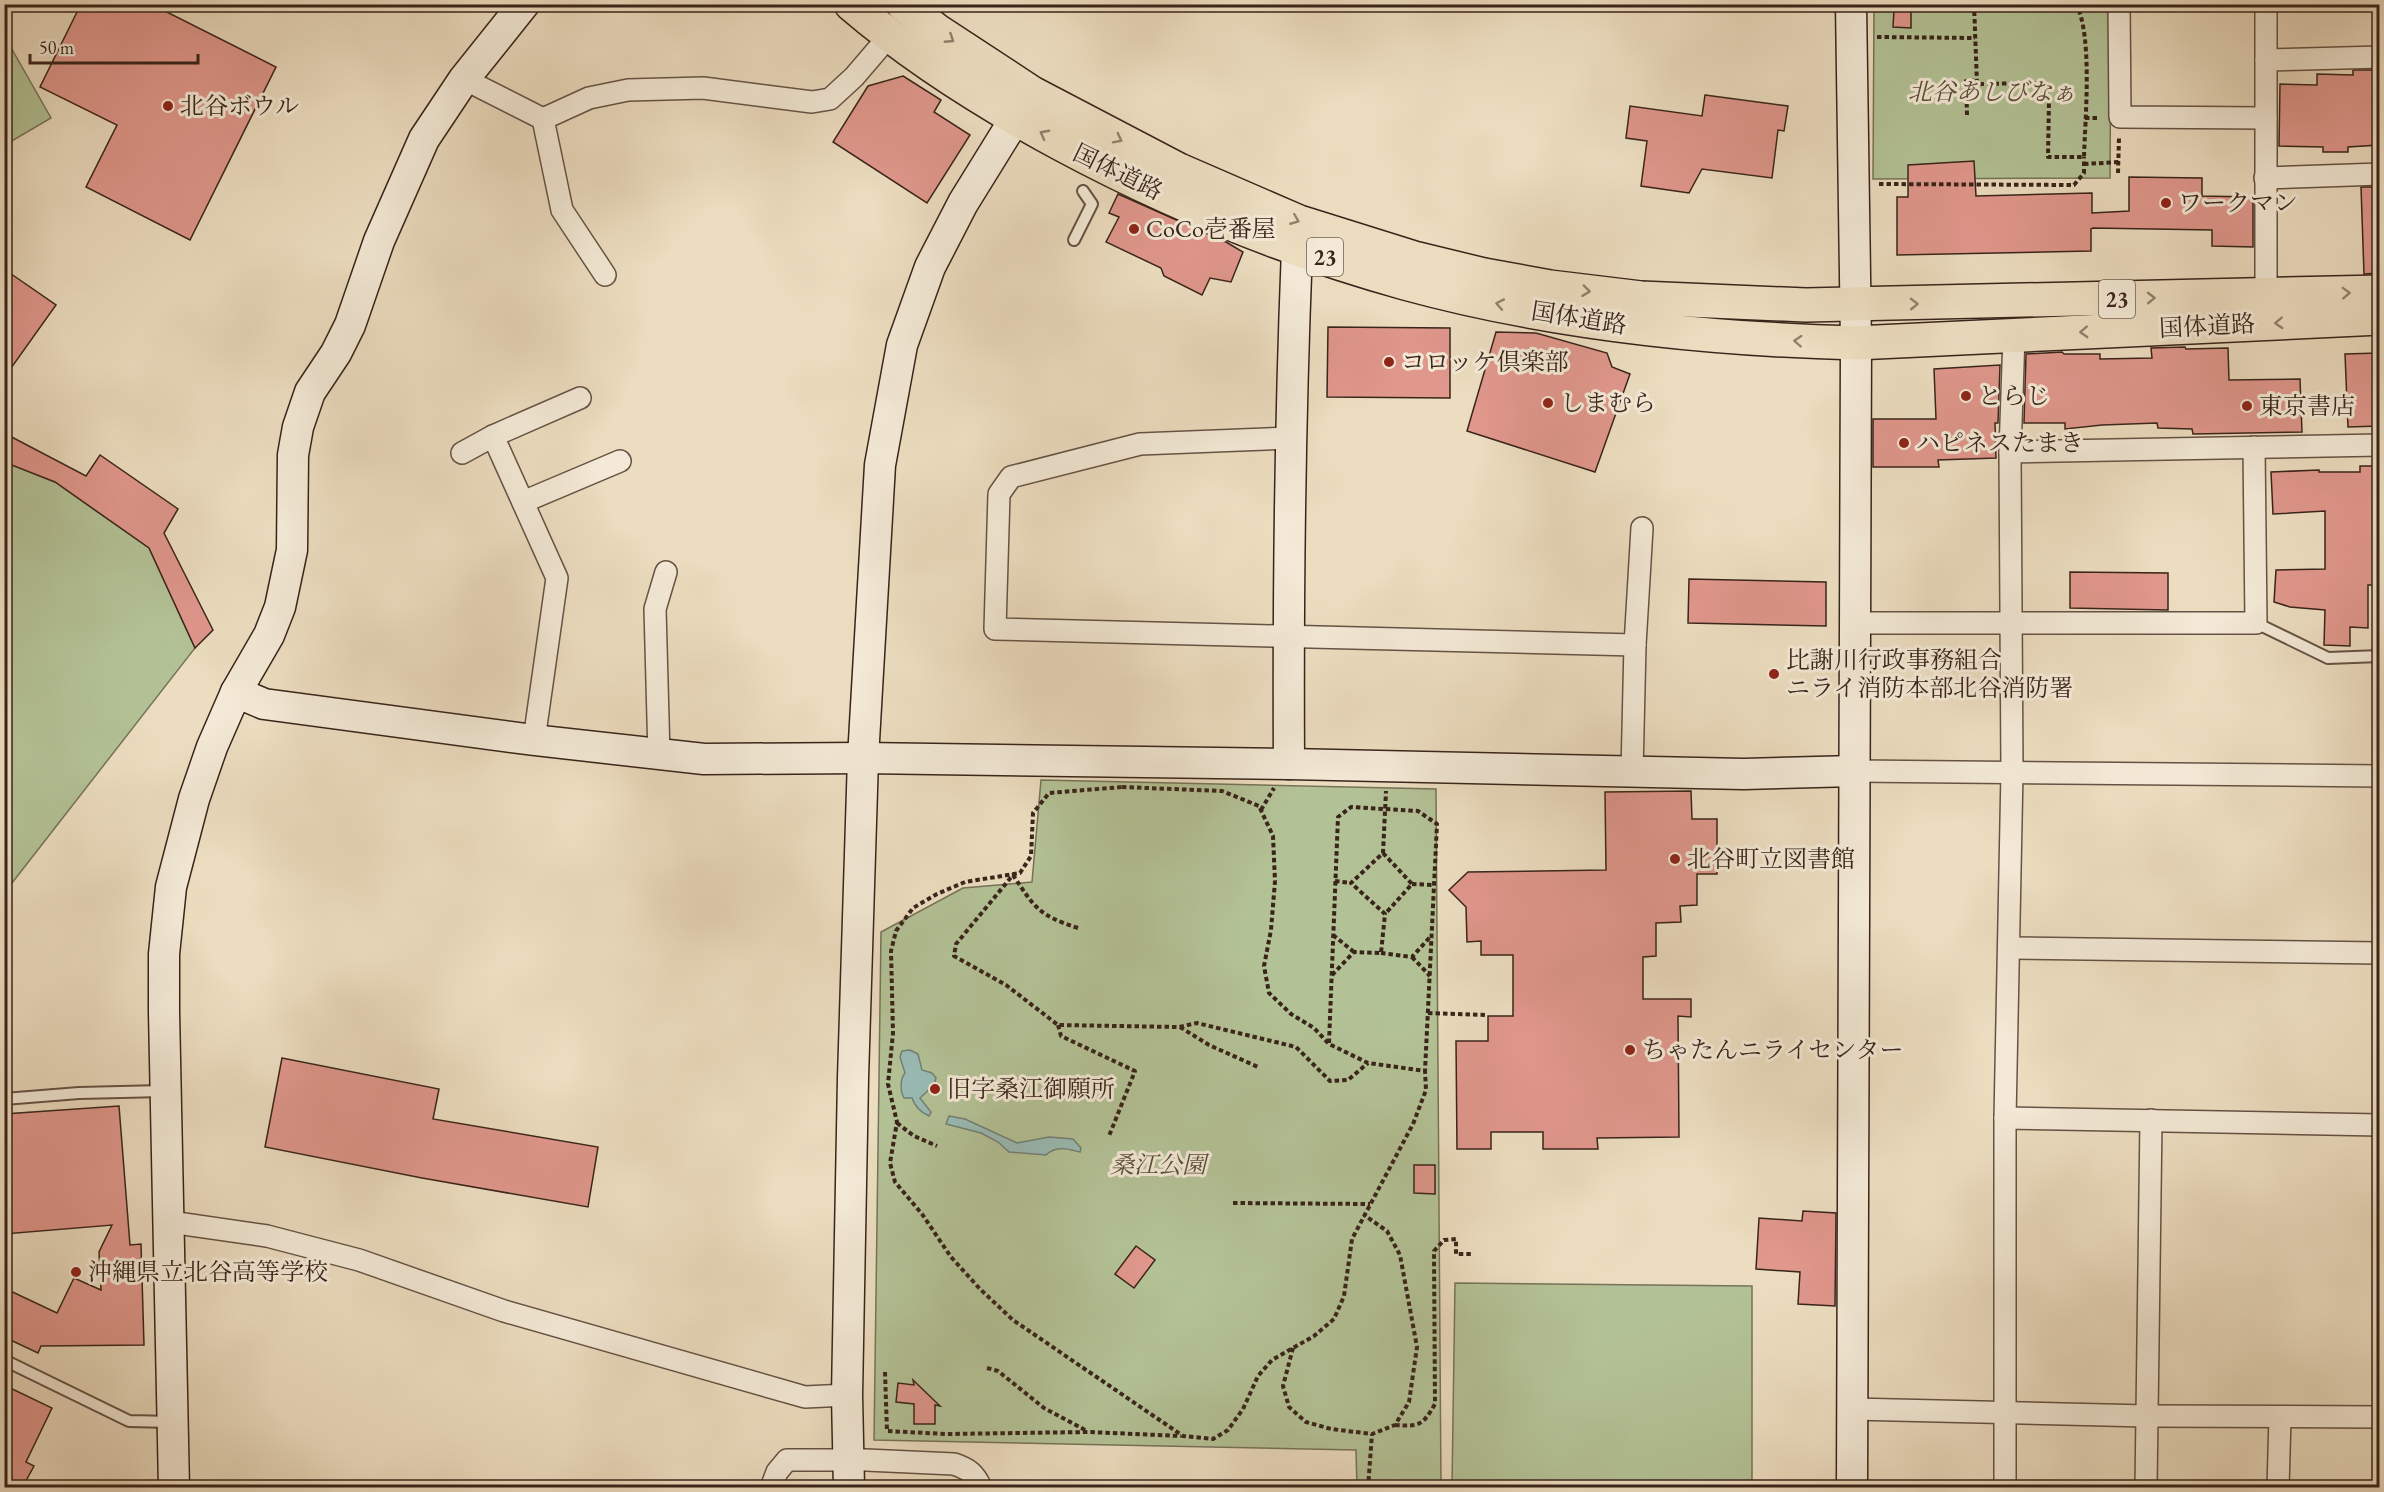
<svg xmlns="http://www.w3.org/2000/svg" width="2384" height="1492" font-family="'EB Garamond','Noto Serif JP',serif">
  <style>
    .green { fill: #b3c296; stroke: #767358; stroke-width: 1.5 }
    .water { fill: #99bbb4; stroke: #737f76; stroke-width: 1.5 }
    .building { fill: #e0978c; stroke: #39241a; stroke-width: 1.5 }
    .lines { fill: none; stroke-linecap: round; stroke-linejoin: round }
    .lane-casing { stroke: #665244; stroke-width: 14 }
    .street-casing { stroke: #665244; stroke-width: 24 }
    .secondary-casing { stroke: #39241a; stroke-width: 33 }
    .primary-casing { stroke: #39241a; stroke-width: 36 }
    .path { stroke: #39241a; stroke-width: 4; stroke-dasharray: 4.5 3; stroke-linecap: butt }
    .lane { stroke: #f3e9d6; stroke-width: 10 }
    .street { stroke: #f3e9d6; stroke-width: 21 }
    .secondary { stroke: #f3e9d6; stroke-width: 30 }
    .primary { stroke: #ecddc0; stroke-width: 33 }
    .oneway { stroke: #92806d }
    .poi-dot { fill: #8f2418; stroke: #f3e9d6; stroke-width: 2 }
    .labels { text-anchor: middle; stroke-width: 6; stroke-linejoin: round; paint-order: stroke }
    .shield { fill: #f3e9d6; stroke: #715f52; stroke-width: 1.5 }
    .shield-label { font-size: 22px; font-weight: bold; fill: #39241a }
    .park-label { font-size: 24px; font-style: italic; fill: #584c39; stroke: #f3e9d6 }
    .poi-label { font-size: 24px; fill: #39241a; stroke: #f3e9d6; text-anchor: start }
    .street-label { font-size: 24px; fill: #39241a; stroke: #f3e9d6 }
  </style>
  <rect width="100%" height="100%" fill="#ecddc0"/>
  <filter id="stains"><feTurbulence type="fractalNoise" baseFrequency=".00333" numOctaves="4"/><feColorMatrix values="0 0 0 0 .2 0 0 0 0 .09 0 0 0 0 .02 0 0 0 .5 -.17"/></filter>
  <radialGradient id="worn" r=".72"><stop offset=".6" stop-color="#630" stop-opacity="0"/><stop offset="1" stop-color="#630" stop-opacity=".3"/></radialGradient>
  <!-- green -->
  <g class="green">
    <path d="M1874 5H2111L2110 178 1873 179Z"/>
    <path d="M5 37 51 118 5 145H4Z"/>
    <path d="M5 462 55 482 149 548 195 648 5 892Z"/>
    <path d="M1041 780 1436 789 1441 1487H1357L1356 1450 874 1440 881 932 963 888 1032 882Z"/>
    <path d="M1455 1283 1752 1286V1487H1452Z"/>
  </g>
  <!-- water -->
  <g class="water">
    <path d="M910 1050 918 1054 922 1070 932 1073 936 1078 934 1085 920 1098 931 1112 929 1116C920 1112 915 1107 912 1098H904C900 1091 900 1079 905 1073L900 1057 902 1051Z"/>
    <path d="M949 1116 965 1119 1017 1143 1049 1137 1073 1139 1081 1148 1080 1152C1067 1149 1056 1145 1046 1155L1009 1152 998 1142 981 1133 946 1124Z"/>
  </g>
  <!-- building -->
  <g class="building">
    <path d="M81 4H151L276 67 190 240 86 187 117 125 40 87Z"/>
    <path d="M1894 10 1911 11V28L1893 27Z"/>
    <path d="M2353 70H2376L2375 78H2379V145L2348 147V152H2323V147L2279 146 2280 84 2317 85V74L2353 75Z"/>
    <path d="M903 76 941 100 934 112 970 135 927 203 833 142 868 86Z"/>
    <path d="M1705 95 1788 106 1784 131 1778 130 1772 178 1702 169 1689 193 1641 186 1647 141 1626 138 1630 106 1702 116Z"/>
    <path d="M1974 161 1976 196 2092 193V213L2129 211V177L2202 178V196L2253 197V247L2212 246V230L2093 228 2091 229V251L1897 255V197H1908V165Z"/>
    <path d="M2361 187H2379V273L2364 274Z"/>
    <path d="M1118 194 1226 242 1243 252 1231 282 1210 278 1202 295 1164 276 1161 268 1106 242 1119 217 1109 213Z"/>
    <path d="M4 269 56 305 4 378Z"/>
    <path d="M1328 327 1450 328V398L1327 397Z"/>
    <path d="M1496 332 1536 333 1607 353 1612 367 1630 374 1595 472 1467 431Z"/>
    <path d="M2185 347 2186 349 2228 348 2229 380 2300 379 2302 432 2193 434 2192 429 2158 428 2157 423 2102 425 2065 429V423H2024L2026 354 2062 352 2064 354H2100V359L2152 358 2151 348Z"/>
    <path d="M2379 353V426L2348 427 2345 354Z"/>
    <path d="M2000 365 1998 423H1995L1996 458 1938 460 1939 467H1873V419H1936L1934 369Z"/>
    <path d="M4 433 86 476 100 455 178 509 164 533 213 630 195 648 149 548 55 482 4 462Z"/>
    <path d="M2360 466H2379V541H2377L2375 549 2373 585H2368V628L2350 627V646L2324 645 2325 610 2290 607 2274 602 2276 570 2325 569V511L2273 514 2271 472 2319 470V472H2360Z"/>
    <path d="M2070 572 2168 573V610L2070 608Z"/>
    <path d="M1689 579 1826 582V626L1688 623Z"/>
    <path d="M1691 791 1692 819H1717V874H1697V905L1680 906 1681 922 1656 923V956L1643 957V999H1691V1017L1678 1016 1679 1137 1597 1138 1598 1149H1543V1132H1491V1149H1457L1456 1041H1488V1016H1513V955H1481V941L1467 942 1466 907 1449 890 1468 872 1606 870 1605 792Z"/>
    <path d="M282 1058 439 1089 433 1119 598 1147 588 1207 422 1178 265 1147Z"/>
    <path d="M119 1106 130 1245 141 1244 144 1345 41 1346 38 1353 4 1337V1288L57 1313 74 1278 101 1290 99 1252 112 1225 4 1234V1114Z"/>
    <path d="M1414 1165H1435V1194L1414 1193Z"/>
    <path d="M1803 1211 1836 1213 1835 1306 1798 1304 1800 1272 1756 1269 1759 1218 1802 1221Z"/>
    <path d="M1136 1246 1155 1260 1134 1288 1115 1274Z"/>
    <path d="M913 1380 940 1406 935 1405V1424H914V1404L896 1402 898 1383 914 1385Z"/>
    <path d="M4 1385 52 1408 26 1462 34 1466 22 1488H4Z"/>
  </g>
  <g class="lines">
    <!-- lane casing -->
    <g class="lane-casing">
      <g id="lane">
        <path d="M1074 240 1092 204 1083 191"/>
        <path d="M2256 623 2328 658 2380 656"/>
        <path d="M4 1099 79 1093 163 1091"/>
        <path d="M4 1360 129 1421 172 1422"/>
      </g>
    </g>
    <!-- street casing -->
    <g class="street-casing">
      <g id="street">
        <path d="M2119 4 2120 117 2266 118"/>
        <path d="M2266 60 2380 57"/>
        <path d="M464 79 543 119 562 210 605 275"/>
        <path d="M543 119 589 98 628 90 703 88 812 102 830 99 854 77 890 35"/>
        <path d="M2265 178 2380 174"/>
        <path d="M2266 296V4"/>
        <path d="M493 436 557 578 534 740"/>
        <path d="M1290 438 1140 444 1011 477 999 494 995 629 1635 645 1632 772"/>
        <path d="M2010 452 2380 445"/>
        <path d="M462 453 493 436 580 398"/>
        <path d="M523 502 620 461"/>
        <path d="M1855 623H2256L2254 447"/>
        <path d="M1635 645 1642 528"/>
        <path d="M659 756 655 609 666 572"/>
        <path d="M1855 771 2380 776"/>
        <path d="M2010 948 2380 953"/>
        <path d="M2005 1118 2380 1125"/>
        <path d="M170 1222 267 1236 359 1260 504 1311 805 1397 847 1395"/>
        <path d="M1852 1409 2147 1416 2380 1417"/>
        <path d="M771 1488 777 1472 787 1460H866L954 1464C969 1469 975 1474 981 1488"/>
        <path d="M2005 1488V1118L2012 772 2010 452 2014 335"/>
        <path d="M2146 1488 2151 1120"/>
        <path d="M2278 1488 2280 1417"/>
      </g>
    </g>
    <!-- secondary casing -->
    <g class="secondary-casing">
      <g id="secondary">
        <path d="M1851 4 1856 343 1852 1488"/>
        <path d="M236 692 264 704 534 740 704 759 863 758 1289 764 1744 774 1855 771"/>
        <path d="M1289 764C1288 592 1290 421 1297 249"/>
        <path d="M174 1488 164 1012V954L171 887 194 799 212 747 236 692 269 635 280 607 292 550 293 455 298 427 310 392 336 353 350 325 379 241 424 139 464 79 524 4"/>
        <path d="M849 1488 847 1395 853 1078 863 758 880 465 902 345 930 267 963 203 1015 119"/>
      </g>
    </g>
    <!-- primary casing -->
    <g class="primary-casing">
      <g id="primary">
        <path d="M851 4C915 59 989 105 1063 145 1171 203 1287 250 1405 283 1551 323 1705 339 1856 343L2380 318"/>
        <path d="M903 4 936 30 1032 93 1179 170 1299 222 1414 258 1484 275 1550 287 1641 298 1806 305 2380 292"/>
      </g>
    </g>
    <!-- path -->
    <g class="path">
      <path d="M1974 4 1977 84 2036 83 2046 91 2049 99 2048 157H2084C2085 120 2093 35 2076 4"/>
      <path d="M1877 37 1975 38"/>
      <path d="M1967 115 1966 81 1977 80"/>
      <path d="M2085 118H2099"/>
      <path d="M2084 164 2119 162"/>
      <path d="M2118 173 2119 138"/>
      <path d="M1879 184 2074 185 2084 173V157"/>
      <path d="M1122 787 1222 791 1259 806 1273 836 1275 881 1271 930 1264 966 1269 993 1291 1014 1314 1028 1329 1044 1368 1063 1425 1071 1426 1090 1413 1124 1352 1239 1344 1296 1334 1319 1314 1336 1272 1360 1258 1376 1243 1409 1228 1430 1213 1439 1183 1436 1013 1320 980 1289 951 1257 922 1214 895 1182 890 1163 897 1122 888 1084 893 1033 891 951 896 931 913 908 937 894 965 882 1020 873 1031 856 1033 813 1049 793Z"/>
      <path d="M1261 810 1274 788"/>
      <path d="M1383 853 1412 884 1385 914"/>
      <path d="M1335 881 1351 883"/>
      <path d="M1412 884 1434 885"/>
      <path d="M1078 928C1038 915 1035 908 1013 875L956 944 954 956 1006 985 1058 1025 1179 1027 1197 1023 1296 1047 1330 1081 1348 1080 1368 1063"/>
      <path d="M1333 935 1354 952"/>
      <path d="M1381 953 1412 957 1431 936"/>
      <path d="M1412 957 1430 976"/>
      <path d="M1332 975 1354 952 1381 953 1385 914 1351 883 1383 853 1386 791"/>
      <path d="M1428 1013 1486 1015"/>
      <path d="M1058 1025 1061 1036 1135 1071 1109 1136"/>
      <path d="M1180 1027 1209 1045 1258 1067"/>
      <path d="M1329 1043 1338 817 1351 807 1418 811 1437 824 1425 1071"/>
      <path d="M897 1123 914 1136 937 1146"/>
      <path d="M1233 1203 1370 1204"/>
      <path d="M1293 1348 1283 1386 1289 1407 1306 1422 1331 1429 1372 1434 1395 1425 1409 1402 1417 1347 1400 1255 1387 1231 1364 1215"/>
      <path d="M987 1368 998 1371 1044 1408 1087 1431"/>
      <path d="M885 1372 887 1431 947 1434 1089 1432 1181 1436"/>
      <path d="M1395 1425C1419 1427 1423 1425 1435 1404L1434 1251 1444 1240 1456 1239V1254H1473"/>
      <path d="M1368 1488 1372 1434"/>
    </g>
    <!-- lane -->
    <use href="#lane" class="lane"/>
    <!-- street -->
    <use href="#street" class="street"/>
    <!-- secondary -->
    <use href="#secondary" class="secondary"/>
    <!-- primary -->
    <use href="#primary" class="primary"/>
  </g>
  <!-- one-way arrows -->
  <defs><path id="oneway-chevron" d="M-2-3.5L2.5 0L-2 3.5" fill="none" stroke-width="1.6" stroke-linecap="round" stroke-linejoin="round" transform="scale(1.5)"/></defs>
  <g class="oneway">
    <use href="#oneway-chevron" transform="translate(950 39) rotate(33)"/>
    <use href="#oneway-chevron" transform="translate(1044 134) rotate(-152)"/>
    <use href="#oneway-chevron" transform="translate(1118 139) rotate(27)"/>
    <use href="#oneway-chevron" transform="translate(1295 220) rotate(22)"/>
    <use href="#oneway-chevron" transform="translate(1586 291) rotate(7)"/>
    <use href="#oneway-chevron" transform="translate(2346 293) rotate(-2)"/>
    <use href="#oneway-chevron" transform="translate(2151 298) rotate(-1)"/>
    <use href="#oneway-chevron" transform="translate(1500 304) rotate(-169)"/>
    <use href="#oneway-chevron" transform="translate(1914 304) rotate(-1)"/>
    <use href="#oneway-chevron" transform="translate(2279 323) rotate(177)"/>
    <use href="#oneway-chevron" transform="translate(2084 332) rotate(177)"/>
    <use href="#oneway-chevron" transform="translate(1798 341) rotate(-177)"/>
  </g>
  <!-- markers -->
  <g class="poi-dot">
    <circle cx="168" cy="106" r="6"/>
    <circle cx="2166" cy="203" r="6"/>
    <circle cx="1134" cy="229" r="6"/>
    <circle cx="1389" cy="362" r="6"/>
    <circle cx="1966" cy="396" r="6"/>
    <circle cx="1548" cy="403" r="6"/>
    <circle cx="2247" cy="406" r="6"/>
    <circle cx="1904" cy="443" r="6"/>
    <circle cx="1774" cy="674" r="6"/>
    <circle cx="1675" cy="859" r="6"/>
    <circle cx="1630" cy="1050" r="6"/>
    <circle cx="935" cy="1089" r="6"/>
    <circle cx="76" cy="1272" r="6"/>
  </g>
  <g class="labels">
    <!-- shield labels -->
    <g class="shield">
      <rect x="1307" y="238" width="36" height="38" rx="4.5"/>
      <rect x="2099" y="280" width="36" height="38" rx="4.5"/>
    </g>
    <g class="shield-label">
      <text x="1325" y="265">23</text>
      <text x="2117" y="307">23</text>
    </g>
    <!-- park labels -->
    <g class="park-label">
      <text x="1992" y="100">北谷あしびなぁ</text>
      <text x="1158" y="1173">桑江公園</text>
    </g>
    <!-- poi labels -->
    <g class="poi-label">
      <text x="180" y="114">北谷ボウル</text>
      <text x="2178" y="211">ワークマン</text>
      <text x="1146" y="237">CoCo壱番屋</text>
      <text x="1401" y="370">コロッケ倶楽部</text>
      <text x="1978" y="404">とらじ</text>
      <text x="1560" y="411">しまむら</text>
      <text x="2259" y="414">東京書店</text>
      <text x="1916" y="451">ハピネスたまき</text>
      <text x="1786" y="668">比謝川行政事務組合<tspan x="1786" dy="28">ニライ消防本部北谷消防署</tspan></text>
      <text x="1687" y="867">北谷町立図書館</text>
      <text x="1642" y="1058">ちゃたんニライセンター</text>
      <text x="947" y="1097">旧字桑江御願所</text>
      <text x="88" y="1280">沖縄県立北谷高等学校</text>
    </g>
    <!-- street labels -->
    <g class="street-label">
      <text transform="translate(1118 172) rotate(26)" y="8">国体道路</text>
      <text transform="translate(1579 318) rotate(9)" y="8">国体道路</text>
      <text transform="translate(2207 326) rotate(-3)" y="8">国体道路</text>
    </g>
  </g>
  <!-- margin -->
  <rect width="2384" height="1492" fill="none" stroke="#ecddc0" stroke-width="24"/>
  <rect x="6" y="6" width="2372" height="1480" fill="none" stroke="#39241a" stroke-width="3"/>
  <rect x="12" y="12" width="2360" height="1468" fill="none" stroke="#39241a" stroke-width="1.5"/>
  <!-- scale -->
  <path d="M30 54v9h168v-9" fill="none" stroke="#39241a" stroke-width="3"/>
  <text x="39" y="54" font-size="18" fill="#39241a" stroke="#f3e9d6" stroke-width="4.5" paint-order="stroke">50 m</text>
  <rect width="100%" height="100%" filter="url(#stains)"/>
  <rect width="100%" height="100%" fill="url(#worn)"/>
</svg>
